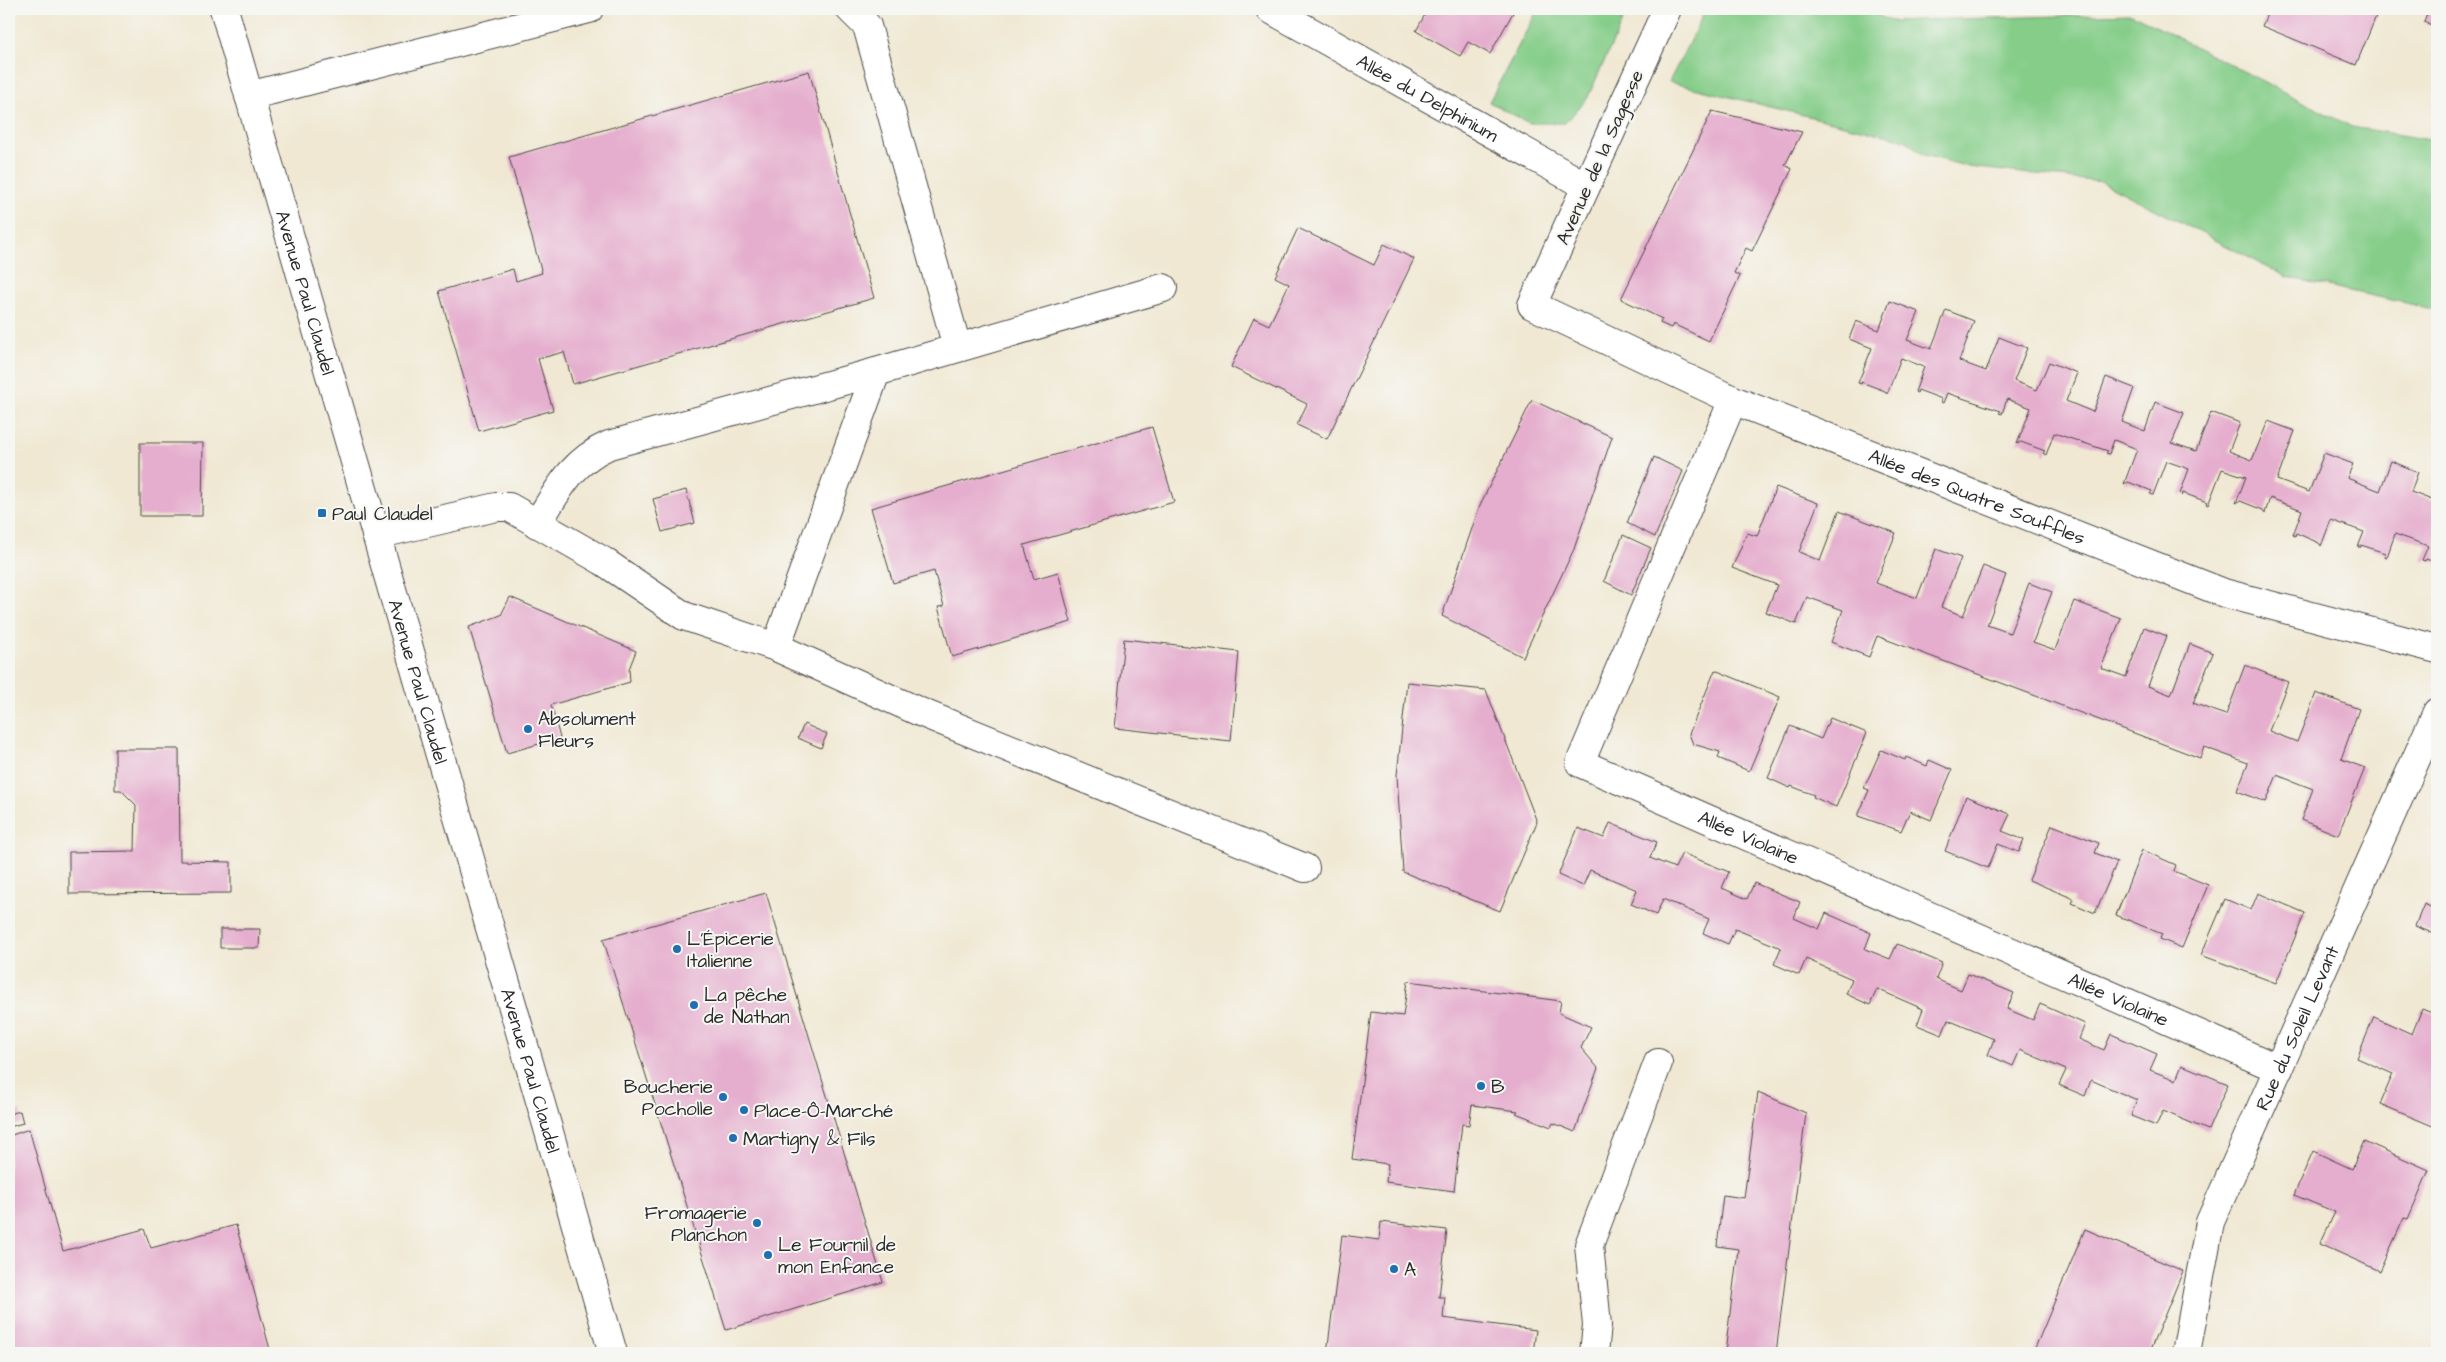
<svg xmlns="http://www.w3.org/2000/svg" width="2446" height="1362" font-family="'Architects Daughter',sans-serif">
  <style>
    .green { fill: #85cd89; stroke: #587c5a }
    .building { fill: #e5aece }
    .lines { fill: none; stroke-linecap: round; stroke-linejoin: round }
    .minor-casing { stroke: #494744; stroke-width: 30 }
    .minor { stroke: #fff; stroke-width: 28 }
    .poi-dot { fill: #1f6fb2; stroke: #f6f6f2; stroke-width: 2 }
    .labels { text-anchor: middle; stroke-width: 4; stroke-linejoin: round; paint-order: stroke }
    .street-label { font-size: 19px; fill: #2b2b2b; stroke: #f6f6f2 }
    .poi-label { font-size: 19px; fill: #2b2b2b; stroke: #f6f6f2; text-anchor: start }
  </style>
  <rect width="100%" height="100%" fill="#f6f6f2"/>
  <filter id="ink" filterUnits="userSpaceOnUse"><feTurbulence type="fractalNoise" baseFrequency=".02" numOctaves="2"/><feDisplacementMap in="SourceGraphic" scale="10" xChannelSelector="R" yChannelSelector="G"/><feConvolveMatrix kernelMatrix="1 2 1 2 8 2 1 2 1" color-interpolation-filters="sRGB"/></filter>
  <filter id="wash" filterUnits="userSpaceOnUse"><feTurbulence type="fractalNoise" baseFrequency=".0096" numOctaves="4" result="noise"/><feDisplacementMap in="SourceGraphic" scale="20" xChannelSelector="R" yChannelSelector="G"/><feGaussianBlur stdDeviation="1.12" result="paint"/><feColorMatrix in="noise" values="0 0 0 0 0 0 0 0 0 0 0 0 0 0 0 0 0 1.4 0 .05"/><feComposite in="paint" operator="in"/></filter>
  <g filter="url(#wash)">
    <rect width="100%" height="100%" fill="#f0e8d3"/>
    <!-- green -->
    <g class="green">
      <path d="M1538 9H1628L1587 99 1565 123H1529L1489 102Z"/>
      <path d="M1706 9H1865L1890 21 2132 14 2352 127 2437 141V310L2287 277 2102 182 1969 167 1924 155 1905 140 1669 82Z"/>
    </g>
    <g id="blocks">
      <!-- building -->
      <g class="building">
        <path d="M1428 9H1515L1490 54 1468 42 1460 56 1416 31Z"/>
        <path d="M2269 9H2379L2356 65 2262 26Z"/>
        <path d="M2429 9H2437V27L2424 22Z"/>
        <path d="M809 71 874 298 573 384 564 352 538 359 553 410 479 431 439 291 513 269 516 281 542 273 509 157Z"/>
        <path d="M1712 111 1802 132 1785 165 1792 169 1752 251 1746 248 1734 273 1740 276 1709 341 1673 324 1671 328 1660 323 1662 319 1621 299Z"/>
        <path d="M1298 228 1374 265 1384 244 1414 259 1327 439 1297 425 1307 404 1231 367 1254 318 1269 325 1289 284 1275 277Z"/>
        <path d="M1890 301 1919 312 1907 340 1931 349 1946 310 1974 321 1959 361 1986 371 1999 337 2027 348 2014 381 2037 390 2049 362 2077 373 2066 401 2093 412 2106 377 2134 388 2122 422 2145 431 2155 402 2184 413 2172 443 2196 451 2211 412 2240 423 2229 451 2252 460 2268 421 2295 431 2277 480 2309 492 2324 453 2353 464 2347 478 2380 491 2391 461 2418 472 2411 492 2437 502V563L2426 559 2425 561 2422 560 2428 546 2395 534 2387 557 2384 556 2385 553 2361 545V547H2358L2364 532 2331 520 2321 546 2319 543 2296 533 2295 536 2293 535 2302 510 2270 498 2265 513 2263 510 2240 501 2236 503 2246 477 2222 469 2208 505 2206 504 2207 502 2183 493 2182 496 2180 494 2189 469 2166 461 2153 495 2150 494 2152 491 2128 482 2124 484 2137 449 2114 440 2109 454 2106 453 2108 451 2054 433 2046 455 2043 453 2045 451 2021 442 2017 444 2031 408 2007 399 2002 414 1999 413 2001 411 1947 393 1943 403 1941 402 1942 399 1918 390 1917 393 1915 392 1924 367 1901 358 1887 394 1885 391 1861 382V384L1858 383 1872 348 1849 339 1856 321 1879 330Z"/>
        <path d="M1532 400 1612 437 1574 549 1523 657 1442 616 1480 505Z"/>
        <path d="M1152 427 1174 502 1024 545 1034 579 1058 572 1071 622 952 657 938 607 944 606 934 571 893 583 871 508Z"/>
        <path d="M140 443H203L202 516H140Z"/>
        <path d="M1654 457 1683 471 1655 537 1627 523Z"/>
        <path d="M1776 487 1818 503 1799 552 1820 561 1839 511 1896 533 1876 583 1917 598 1936 549 1961 558 1941 607 1963 616 1983 566 2006 575 1987 625 2010 633 2029 583 2052 592 2033 642 2055 650 2074 601 2121 618 2101 668 2126 677 2144 627 2167 636 2148 686 2171 695 2190 644 2213 653 2193 703 2217 712 2226 715 2245 665 2288 682 2269 731 2297 742 2316 693 2359 709 2341 759 2365 768 2338 835 2301 820 2313 789 2277 775 2266 802 2237 791 2248 763 2204 747 2200 758 1877 636 1869 657 1831 642 1843 610 1807 597 1796 624 1766 612 1777 585 1732 568 1747 533 1757 536Z"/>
        <path d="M686 490 695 523 662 532 653 499Z"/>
        <path d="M1623 535 1651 548 1631 595 1604 581Z"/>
        <path d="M510 597 636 651 629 669 630 682 551 705 560 738 507 753 469 627 501 615Z"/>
        <path d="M1124 639 1239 652 1231 741 1115 728Z"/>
        <path d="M1715 670 1780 697 1749 771 1718 758 1720 752 1693 744 1689 734Z"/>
        <path d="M1407 682 1486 690 1537 822 1500 911 1403 872 1397 775Z"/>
        <path d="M1830 718 1867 733 1836 807 1813 797 1814 795 1791 786 1790 788 1768 778 1790 726 1821 739Z"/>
        <path d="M804 724 827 734 821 748 798 738Z"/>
        <path d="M115 749H179L180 861 231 862V893L69 894V852L135 851 136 805 121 790H115Z"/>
        <path d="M1881 750 1905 760 1906 757 1927 766 1929 760 1952 770 1931 820 1910 811 1901 831 1858 816 1869 790 1864 788Z"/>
        <path d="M1966 796 2010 814 2002 831 2024 840 2019 852 1998 844 1988 868 1945 851Z"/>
        <path d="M1610 823 1657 842 1650 858 1675 868 1682 853 1729 872 1722 888 1747 899 1754 883 1800 902 1794 918 1819 929 1826 913 1871 933 1865 949 1890 959 1897 944 1942 963 1936 979 1961 990 1968 974 2014 993 2007 1009 2033 1020 2040 1004 2085 1024 2079 1039 2104 1050 2111 1034 2157 1054 2150 1070 2176 1080 2182 1065 2228 1084 2208 1130 2163 1111 2156 1126 2131 1116 2137 1100 2091 1080 2085 1096 2059 1085 2066 1070 2020 1050 2013 1066 1988 1055 1994 1039 1948 1020 1942 1035 1917 1025 1923 1009 1877 989 1870 1005 1846 994 1852 979 1806 959 1799 975 1774 964 1781 948 1735 929 1728 944 1703 933 1709 919 1663 899 1656 915 1631 904 1637 890 1590 870 1583 886 1558 875 1578 828 1604 838Z"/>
        <path d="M2052 825 2099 843 2095 853 2117 862 2095 913 2072 903 2074 899 2029 880Z"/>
        <path d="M2142 850 2176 865 2174 871 2208 885 2182 948 2160 939 2162 934 2116 915Z"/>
        <path d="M766 893 883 1282 726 1330 603 939Z"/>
        <path d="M2258 893 2305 913 2276 983 2201 955 2225 899 2251 910Z"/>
        <path d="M2424 904 2437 910V935L2415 926Z"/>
        <path d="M220 929H260L259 948H220Z"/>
        <path d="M1408 981 1561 1001 1559 1013 1591 1027 1581 1048 1598 1068 1575 1132 1553 1123 1551 1127 1516 1113 1518 1111 1472 1105 1469 1125 1462 1124 1454 1191 1386 1182 1388 1164 1352 1159 1371 1012 1403 1016Z"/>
        <path d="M2422 1009 2437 1015V1121L2435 1127 2380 1104 2393 1074 2357 1058 2374 1017 2412 1034Z"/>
        <path d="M1758 1092 1806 1113 1776 1353H1725L1738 1249 1717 1246 1723 1195 1744 1198Z"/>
        <path d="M20 1111 23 1123 9 1127V1114Z"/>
        <path d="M29 1129 63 1251 144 1229 151 1248 236 1225 271 1353H9V1136Z"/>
        <path d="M2364 1141 2429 1170 2408 1219 2404 1218 2380 1271 2320 1244 2335 1212 2294 1195 2313 1151 2352 1169Z"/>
        <path d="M1381 1222 1447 1230 1439 1297H1445L1443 1318 1536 1330 1533 1353H1327L1342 1235 1379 1240Z"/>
        <path d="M2085 1229 2183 1271 2149 1353H2033Z"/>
      </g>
    </g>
  </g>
  <g filter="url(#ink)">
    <use href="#blocks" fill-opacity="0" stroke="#494744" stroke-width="1"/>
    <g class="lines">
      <!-- minor casing -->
      <g class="minor-casing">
        <g id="minor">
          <path id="s1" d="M224 9 613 1353"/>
          <path d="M850 9 867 26 957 347"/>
          <path id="s2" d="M1270 9 1586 186"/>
          <path id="s3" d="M1667 9 1532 305 1733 400 2224 593 2437 649"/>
          <path d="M249 96 589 9"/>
          <path id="s4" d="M1733 400 1580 763 2279 1069"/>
          <path d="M537 524C558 490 571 462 609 445L876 372 1163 288"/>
          <path d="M376 535 496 507H509L603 561 684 616 776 647 920 712 1305 868"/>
          <path d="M776 647 876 372"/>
          <path d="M1594 1353 1597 1325 1589 1245 1658 1063"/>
          <path id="s5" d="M2186 1353 2210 1222 2437 712"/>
        </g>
      </g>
      <!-- minor -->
      <use href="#minor" class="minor"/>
    </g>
  </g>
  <!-- markers -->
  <g class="poi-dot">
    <rect x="317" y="508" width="10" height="10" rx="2.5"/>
    <circle cx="528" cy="729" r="5"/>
    <circle cx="677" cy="949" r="5"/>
    <circle cx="694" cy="1005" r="5"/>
    <circle cx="1481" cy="1086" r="5"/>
    <circle cx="723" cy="1097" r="5"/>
    <circle cx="744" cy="1110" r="5"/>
    <circle cx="733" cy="1138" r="5"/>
    <circle cx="757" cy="1223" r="5"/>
    <circle cx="768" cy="1255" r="5"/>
    <circle cx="1394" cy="1269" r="5"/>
  </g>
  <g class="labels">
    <!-- street labels -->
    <g class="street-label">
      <text dy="7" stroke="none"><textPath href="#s2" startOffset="181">Allée du Delphinium</textPath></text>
      <text transform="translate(1599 157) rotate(-66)" y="7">Avenue de la Sagesse</text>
      <text dy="7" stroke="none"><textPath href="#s1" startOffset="295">Avenue Paul Claudel</textPath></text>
      <text dy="7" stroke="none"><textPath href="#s3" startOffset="810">Allée des Quatre Souffles</textPath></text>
      <text dy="7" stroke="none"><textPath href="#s1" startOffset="700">Avenue Paul Claudel</textPath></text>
      <text dy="7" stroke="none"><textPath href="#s4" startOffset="578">Allée Violaine</textPath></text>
      <text dy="7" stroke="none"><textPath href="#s4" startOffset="982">Allée Violaine</textPath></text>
      <text dy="7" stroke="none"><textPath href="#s5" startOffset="346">Rue du Soleil Levant</textPath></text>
      <text dy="7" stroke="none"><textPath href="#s1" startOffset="1105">Avenue Paul Claudel</textPath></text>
    </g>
    <!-- poi labels -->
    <g class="poi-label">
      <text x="332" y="520">Paul Claudel</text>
      <text x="538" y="725">Absolument<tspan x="538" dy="22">Fleurs</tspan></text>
      <text x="687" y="945">L'Épicerie<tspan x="687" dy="22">Italienne</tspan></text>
      <text x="704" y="1001">La pêche<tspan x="704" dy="22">de Nathan</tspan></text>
      <text x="713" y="1093" text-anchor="end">Boucherie<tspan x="713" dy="22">Pocholle</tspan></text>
      <text x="1491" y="1093">B</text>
      <text x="754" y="1117">Place-Ô-Marché</text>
      <text x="743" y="1145">Martigny &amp; Fils</text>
      <text x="747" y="1219" text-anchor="end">Fromagerie<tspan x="747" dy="22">Planchon</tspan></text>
      <text x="778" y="1251">Le Fournil de<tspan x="778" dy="22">mon Enfance</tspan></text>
      <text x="1404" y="1276">A</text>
    </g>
  </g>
  <!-- margin -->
  <rect width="2446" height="1362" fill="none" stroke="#f6f6f2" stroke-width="30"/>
</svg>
